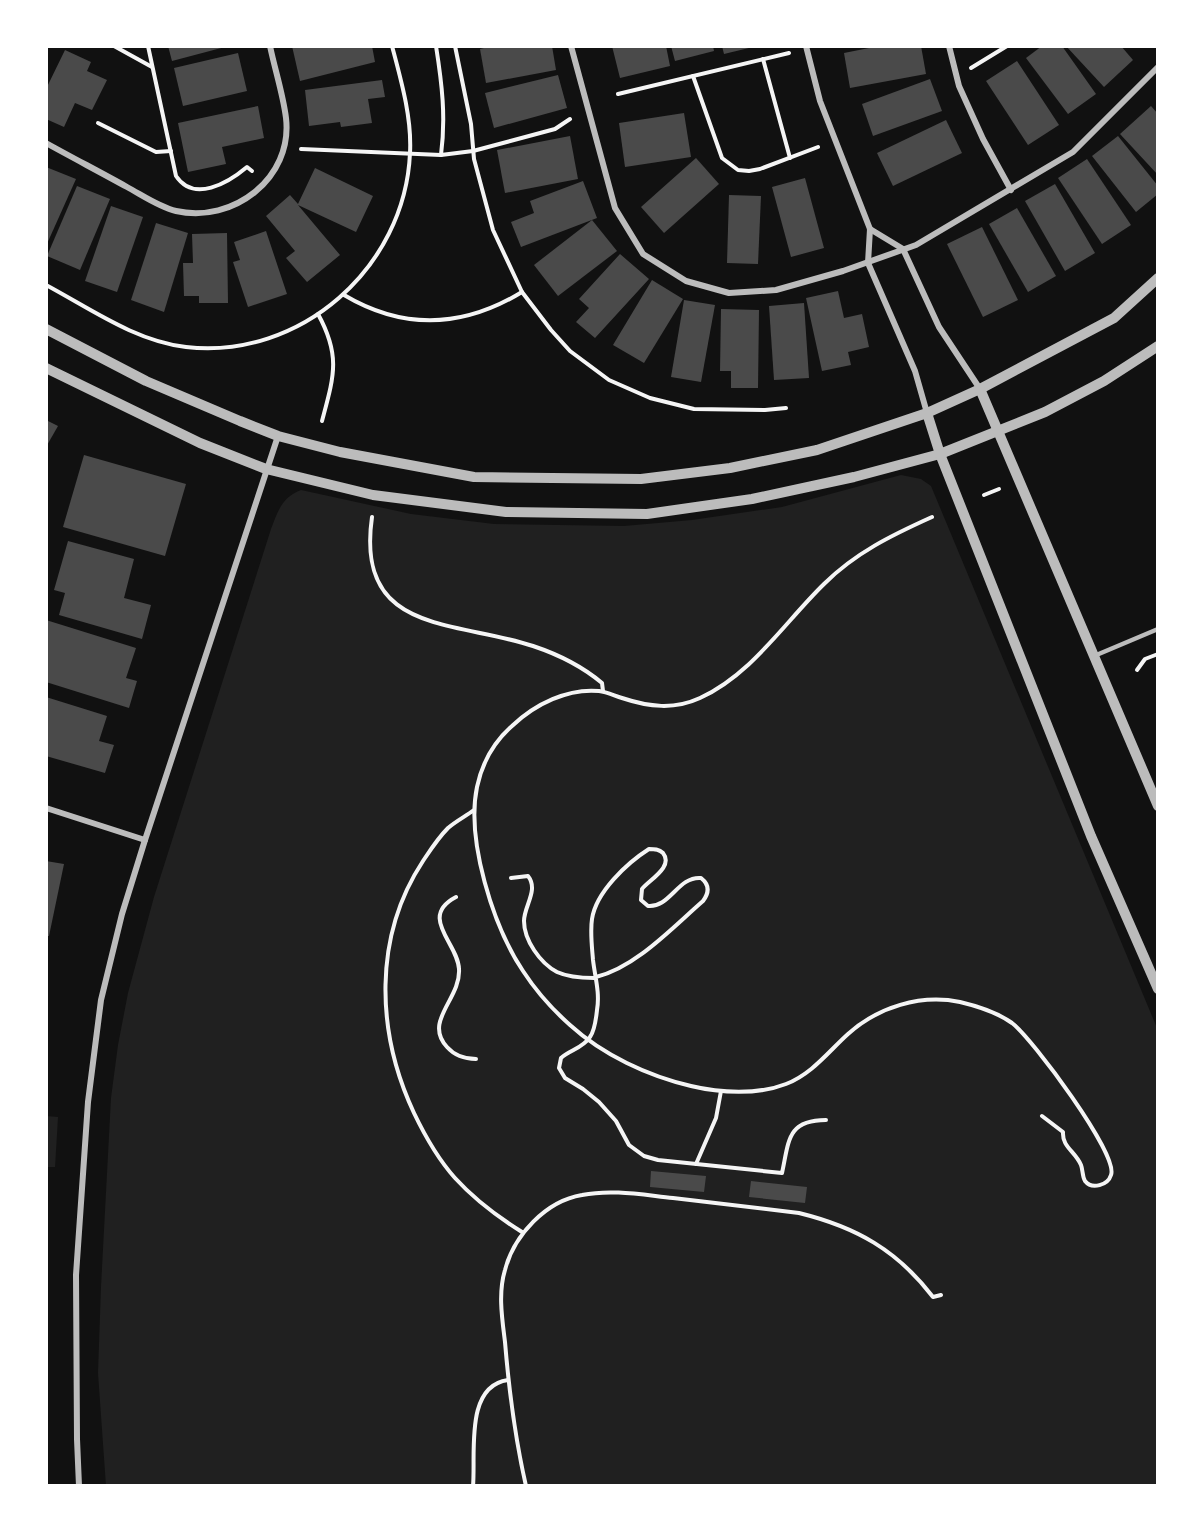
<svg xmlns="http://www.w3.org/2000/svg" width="1204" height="1532" font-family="Helvetica,sans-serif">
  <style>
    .green { fill: #202020 }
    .building { fill: #4a4a4a }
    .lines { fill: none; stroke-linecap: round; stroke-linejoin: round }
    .path { stroke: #f5f5f5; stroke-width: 4 }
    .service { stroke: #bcbcbc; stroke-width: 4.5 }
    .minor { stroke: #bcbcbc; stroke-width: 6 }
    .tertiary { stroke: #bcbcbc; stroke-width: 10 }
  </style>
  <rect width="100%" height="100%" fill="#111"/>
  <!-- green -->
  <g class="green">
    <path d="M901 475 921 479 931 486 1157 1028V1485L106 1486 98 1373 101 1287 111 1098 118 1045 128 993 154 897 271 529C278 511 282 497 301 490L411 514 494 524 624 526 692 520 782 507Z"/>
    <path d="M46 1116 58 1117 55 1167H47Z"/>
  </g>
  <!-- building -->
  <g class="building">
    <path d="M168 46H225V47L172 61Z"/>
    <path d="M292 46H372L375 62 300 81Z"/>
    <path d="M492 46H552L556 70 486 83 480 49Z"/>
    <path d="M612 46H666L670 66 620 78Z"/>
    <path d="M671 46H713L714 51 675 61Z"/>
    <path d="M722 46H753V47L724 54Z"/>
    <path d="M879 46H921L926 74 850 88 844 53Z"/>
    <path d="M1042 46H1062L1096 94 1068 114 1026 58Z"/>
    <path d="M1066 46H1121L1133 60 1104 87Z"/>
    <path d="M65 50 91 62 87 71 107 80 92 110 75 103 64 127 46 119V89Z"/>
    <path d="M238 53 247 91 183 106 174 68Z"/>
    <path d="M1017 61 1059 125 1028 145 986 81Z"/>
    <path d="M558 75 567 108 494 128 485 93Z"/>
    <path d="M930 79 942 111 873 136 862 104Z"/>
    <path d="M382 80 385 97 368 99 372 123 341 127 340 122 309 126 305 90Z"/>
    <path d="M258 106 264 138 222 147 226 164 188 172 178 123Z"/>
    <path d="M1151 106 1158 114V175L1120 134Z"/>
    <path d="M684 113 691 157 625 167 619 123Z"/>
    <path d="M946 120 962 153 893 186 877 153Z"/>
    <path d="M570 136 578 179 505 193 497 150Z"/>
    <path d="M1118 136 1158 186V194L1136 212 1092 156Z"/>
    <path d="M696 158 719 184 664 233 641 207Z"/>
    <path d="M1087 159 1131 225 1102 244 1058 178Z"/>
    <path d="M46 167 76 179 46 246Z"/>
    <path d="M315 168 373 196 356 232 298 205 340 255 307 282 286 258 295 251 266 216 290 195 298 204Z"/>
    <path d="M805 178 824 248 791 257 772 187Z"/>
    <path d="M583 181 597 218 521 247 511 222 534 213 530 201Z"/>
    <path d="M1055 184 1095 253 1065 271 1025 201Z"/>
    <path d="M77 186 110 199 80 270 47 256Z"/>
    <path d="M729 195 761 196 758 264 727 263Z"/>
    <path d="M111 206 143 217 117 292 85 281Z"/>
    <path d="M1017 208 1056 276 1028 292 989 224Z"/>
    <path d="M592 220 617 251 558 296 534 265Z"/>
    <path d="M156 223 188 233 164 312 131 300Z"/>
    <path d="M982 227 1018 300 983 317 947 244Z"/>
    <path d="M266 231 287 294 248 307 233 262 240 260 234 242Z"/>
    <path d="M227 233 228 303H199V296H184L183 263H193L192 234Z"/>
    <path d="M620 254 649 279 595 338 576 322 589 308 579 299Z"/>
    <path d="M652 280 683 299 644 363 613 345Z"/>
    <path d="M838 291 844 318 862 314 869 347 848 352 851 365 822 371 806 298Z"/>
    <path d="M684 300 715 305 701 382 671 377Z"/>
    <path d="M804 303 809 378 774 380 769 306Z"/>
    <path d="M721 309 759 310 758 388H731V371H720Z"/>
    <path d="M46 420 58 426 46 447Z"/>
    <path d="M84 455 186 484 165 556 63 527Z"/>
    <path d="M68 541 134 559 124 598 151 605 142 639 59 615 65 593 54 590Z"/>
    <path d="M46 620 136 648 126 678 137 681 129 708 46 682Z"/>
    <path d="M46 697 107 716 99 741 114 745 105 773 46 756Z"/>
    <path d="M46 861 64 864 49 936H46Z"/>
    <path d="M651 1171 706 1176 704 1192 650 1187Z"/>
    <path d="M751 1181 807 1187 805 1203 749 1197Z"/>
  </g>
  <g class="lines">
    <!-- path -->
    <g class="path">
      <path d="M114 46 152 67"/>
      <path d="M148 46 176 176C194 203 228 183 247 167L252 171"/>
      <path d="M436 46C442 84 446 117 441 155L473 151 555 129 570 119"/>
      <path d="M455 46 471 124 474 159 493 230 522 292 551 330 570 351 609 380 650 398 694 409 765 410 786 408"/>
      <path d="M763 59 790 158"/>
      <path d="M971 68 1007 46"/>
      <path d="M693 76 722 158 738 170 749 171 760 169 818 147"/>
      <path d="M618 94 789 53"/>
      <path d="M98 123 156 152 171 151"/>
      <path d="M301 149 441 155"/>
      <path d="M46 285C91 309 135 341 186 347 300 360 405 268 410 153 412 118 401 80 392 46"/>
      <path d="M344 295C403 330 463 328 522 292"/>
      <path d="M318 314C341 356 334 376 322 421"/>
      <path d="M984 495 999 489"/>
      <path d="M372 517C355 635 455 620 533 646 557 654 583 667 602 683L603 691"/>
      <path d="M932 517C892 535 855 553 824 584 784 623 752 674 700 698 674 710 649 707 622 698 615 696 607 692 599 691 568 688 535 704 512 726 494 742 482 763 477 787 466 840 493 926 523 971 536 991 552 1009 570 1025 603 1055 648 1076 691 1086 720 1093 758 1095 786 1084 812 1074 829 1051 848 1034 878 1007 920 994 960 1002 977 1006 998 1013 1012 1023 1032 1038 1119 1155 1111 1175 1108 1185 1092 1190 1085 1181 1082 1176 1083 1170 1081 1165 1075 1151 1062 1147 1063 1132L1042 1116"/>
      <path d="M1137 670 1145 659 1158 654"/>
      <path d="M474 810C466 816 456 821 448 828 438 838 431 849 423 861 373 937 376 1032 414 1113 425 1136 438 1159 455 1178 475 1200 498 1217 522 1232"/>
      <path d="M511 878 528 876C539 890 524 906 524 921 524 940 540 963 557 972 568 977 582 978 594 978L596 977C636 967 672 928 703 901 709 893 710 885 701 878 678 876 670 908 648 906L641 900 642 889C649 880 674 867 663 853 659 849 654 849 649 849 627 863 596 892 592 919 590 932 592 947 593 960 595 977 600 993 597 1010 596 1019 595 1030 590 1037 583 1048 570 1050 561 1058L559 1068 565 1078 583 1089 599 1102 616 1121 629 1145 644 1156 658 1160 782 1173C789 1141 787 1120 826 1120"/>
      <path d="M456 897C418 917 458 943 459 969 461 999 423 1021 447 1047 455 1056 465 1059 476 1059"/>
      <path d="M696 1164 716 1118 721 1091"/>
      <path d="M473 1486C476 1455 464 1386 508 1380"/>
      <path d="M526 1486C515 1438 509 1390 505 1342 502 1318 498 1293 505 1270 514 1235 546 1201 582 1195 612 1189 643 1195 673 1198 715 1203 757 1208 799 1213 856 1227 897 1250 933 1297L941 1295"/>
    </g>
    <!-- service -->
    <path class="service" d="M1094 656 1158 629"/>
    <!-- minor -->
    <g class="minor">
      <path d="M571 46 615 208 643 254 686 281 729 293 776 290 843 271 916 245 1073 152 1158 67"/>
      <path d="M806 46 820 101 870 229 868 263 915 371 927 413"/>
      <path d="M949 46 959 86 983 139 1011 190"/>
      <path d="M46 143C73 158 100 172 127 187 142 195 159 207 176 211 233 224 293 178 286 118 283 94 275 70 270 46"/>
      <path d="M870 229 903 249 939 327 980 389"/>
      <path d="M46 808 145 840"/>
      <path d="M79 1486 77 1439 76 1275 88 1102 101 1000 122 914 145 840 278 436"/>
    </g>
    <!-- tertiary -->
    <g class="tertiary">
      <path d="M46 329 146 381 240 421 278 436 340 452 474 477 641 479 730 468 817 450 927 413 980 389 1114 318 1158 278"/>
      <path d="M46 368 200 443 266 469 373 495 506 512 647 514 752 499 854 477 940 454 1045 412 1104 381 1158 346"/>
      <path d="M980 389 1158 806"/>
      <path d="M927 413 940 454 1091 836 1158 989"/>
    </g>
  </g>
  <!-- border -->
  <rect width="1204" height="1532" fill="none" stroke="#ffffff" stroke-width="96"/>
</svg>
